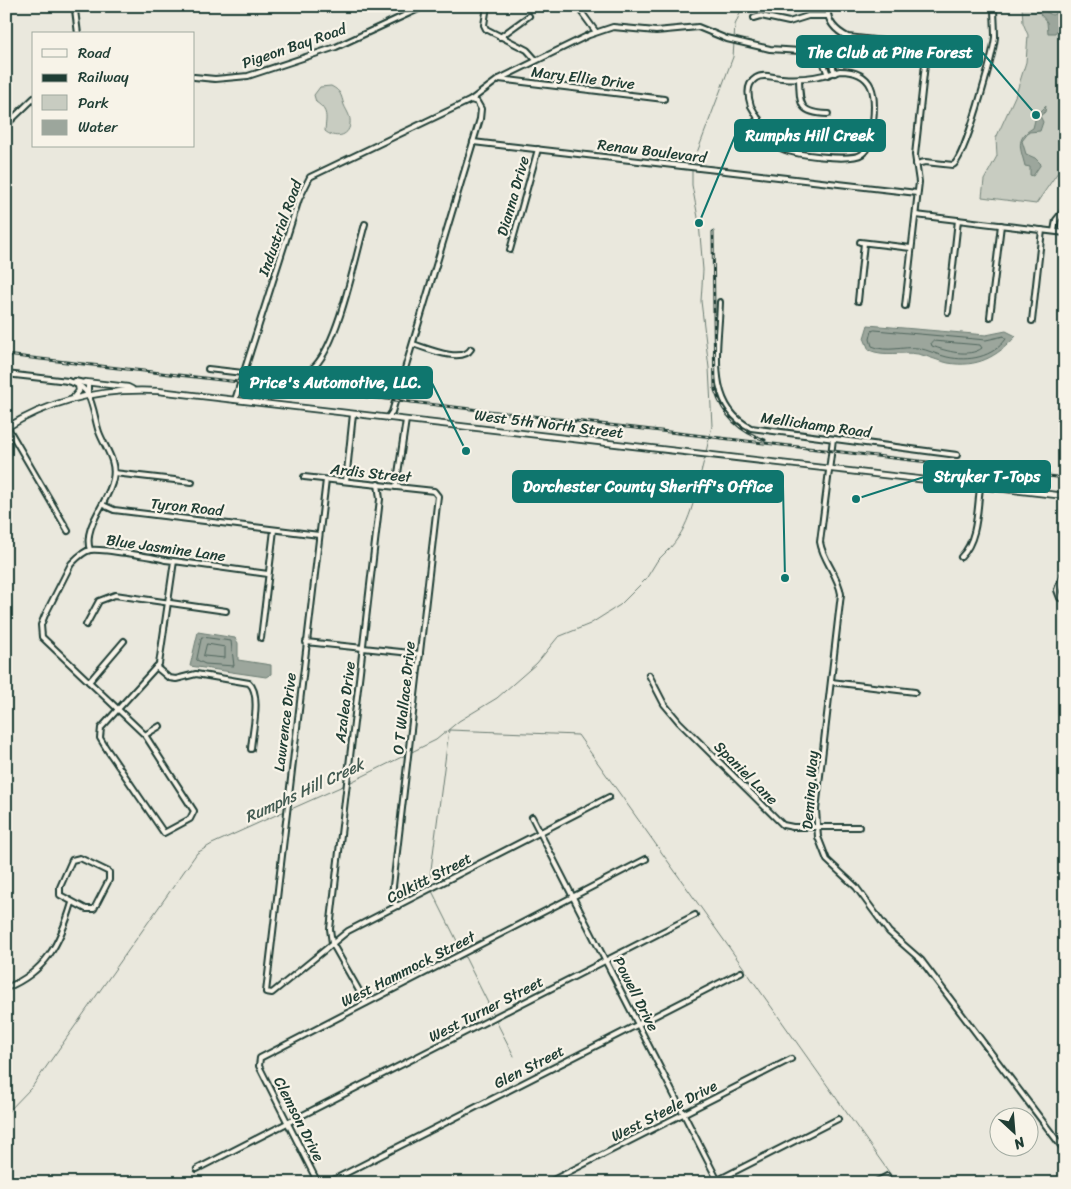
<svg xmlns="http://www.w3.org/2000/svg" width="1071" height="1189" font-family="Sriracha,sans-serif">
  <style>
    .green { fill: #c8ccc1; stroke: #74847a }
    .water { fill: #9ca69c; stroke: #6a7c72 }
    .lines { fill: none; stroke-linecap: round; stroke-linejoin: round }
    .shore { stroke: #51675e; stroke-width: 1 }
    .stream { stroke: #6a7c72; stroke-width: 1 }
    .minor-casing { stroke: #1f3d34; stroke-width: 8 }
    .major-casing { stroke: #1f3d34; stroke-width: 8 }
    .minor { stroke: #f7f3e8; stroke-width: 4 }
    .major { stroke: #f7f3e8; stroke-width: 4.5 }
    .rail-casing { stroke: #1f3d34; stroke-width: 3 }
    .rail { stroke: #f7f3e8; stroke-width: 1; stroke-dasharray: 4; stroke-linecap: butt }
    .labels { text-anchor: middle; stroke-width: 4.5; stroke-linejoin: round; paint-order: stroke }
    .street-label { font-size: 15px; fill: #1f3d34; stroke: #f7f3e8 }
    .water-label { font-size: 16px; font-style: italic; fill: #445c53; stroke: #f7f3e8 }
    .leader { fill: none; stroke: #0f766e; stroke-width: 2 }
    .callout-dot { fill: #0f766e; stroke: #f7f3e8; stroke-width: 2 }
    .callout { fill: #0f766e; stroke: #0f766e; stroke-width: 2 }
    .callout-label { font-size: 16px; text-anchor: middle; font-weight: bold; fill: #fff }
  </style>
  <rect width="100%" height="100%" fill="#eae8dd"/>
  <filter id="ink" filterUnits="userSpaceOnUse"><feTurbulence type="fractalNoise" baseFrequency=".02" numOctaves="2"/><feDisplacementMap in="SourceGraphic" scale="10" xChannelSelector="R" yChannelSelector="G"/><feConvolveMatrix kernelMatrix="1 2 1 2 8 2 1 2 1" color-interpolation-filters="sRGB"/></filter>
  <g filter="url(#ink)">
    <!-- green -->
    <g class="green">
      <path d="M1022 6H1065V162L1036 204 982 197 984 180 997 156 996 138 1016 94 1026 62 1028 35 1023 23Z"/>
      <path d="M331 86C341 91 341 95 344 105 347 112 351 116 350 124 349 137 334 139 325 131 326 117 329 111 316 102L314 95 320 87Z"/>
    </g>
    <!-- water -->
    <g class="water">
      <path d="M1043 10 1052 15 1057 13 1065 15V20L1055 33H1048L1047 22 1040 14Z"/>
      <path d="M1046 106 1045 112 1040 116 1043 122 1040 131 1029 132 1022 141 1026 154 1035 158 1041 164 1033 176 1030 175V167L1025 166C1021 149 1014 139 1033 128L1036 116Z"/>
      <path d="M868 325 986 335 1006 331 1016 336C997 357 977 368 948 363 938 361 928 356 918 354 901 351 885 357 869 350L864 338Z"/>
      <path d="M198 632 235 638 238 643V660L271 665V674L266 677 190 666Z"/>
    </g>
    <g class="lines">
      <!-- shore -->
      <g class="shore">
        <path d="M875 330 986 340 1004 336 1006 339C993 357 969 362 947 357 938 355 928 350 918 348 903 346 887 353 872 346L870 339 872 331Z"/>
        <path d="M933 341 980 345 982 348C969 358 946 351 932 346L931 343Z"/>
        <path d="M202 637 231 641 234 666 205 664 197 660Z"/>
        <path d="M207 644 225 647V658L204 656Z"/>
      </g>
      <!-- stream -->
      <g class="stream">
        <path d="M734 39 735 25 743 6"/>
        <path d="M692 166 733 57 734 43"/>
        <path d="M692 170V185L699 223 703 270 701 301 709 368 712 426 706 452"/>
        <path d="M671 547C693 522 696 488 705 457"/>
        <path d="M449 730 578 735 891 1175"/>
        <path d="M449 730 429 885 494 1015"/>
        <path d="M349 783 436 740 459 721 497 698 537 663 558 637 590 624 620 605 646 579 657 561 670 548"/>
        <path d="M289 810 345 785"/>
        <path d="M495 1019 514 1056"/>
        <path d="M6 1114 32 1087 197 853 212 844 285 811"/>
        <path d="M1057 1183 1065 1178"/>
      </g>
      <!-- minor casing -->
      <g class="minor-casing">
        <g id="minor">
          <path d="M487 6 484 25 486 29 527 50 536 60"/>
          <path d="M577 6 596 32"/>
          <path d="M828 6C826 21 836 31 848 37L927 46 915 155 919 182 905 306"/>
          <path d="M75 10 78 34"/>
          <path d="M754 18 761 16 789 22 808 16H828"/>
          <path d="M500 37 529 16"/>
          <path d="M818 47 828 75"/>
          <path d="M840 71C875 71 876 95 873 122 871 132 871 147 862 154 851 162 791 155 779 147 767 139 759 119 751 106 748 97 746 84 756 78 763 73 774 78 782 78 803 80 820 77 840 71Z"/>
          <path d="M194 77 215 79 248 76 336 47 425 6"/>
          <path d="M499 79 664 99"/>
          <path d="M799 79C800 105 799 113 828 114"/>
          <path d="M471 100 499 79 589 35 613 27 656 31 698 27 727 39 770 49 800 51 825 47 835 73"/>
          <path d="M6 125 34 98"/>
          <path d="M473 142 917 193"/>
          <path d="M743 143 747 127 759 119"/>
          <path d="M916 164 925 162 953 165C965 159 993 55 995 37 995 27 994 16 994 6"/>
          <path d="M916 215 1065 233"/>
          <path d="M1054 231 1056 220 1065 209"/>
          <path d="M860 242 911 248"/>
          <path d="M510 250 538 149"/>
          <path d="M858 301 864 243"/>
          <path d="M720 302C719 345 704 405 751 428L957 455"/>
          <path d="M948 312 958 220"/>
          <path d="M990 317 1001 225"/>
          <path d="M1032 321 1042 230"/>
          <path d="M413 344C426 348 462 364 471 349"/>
          <path d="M208 369 243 373"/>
          <path d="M6 374 68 381"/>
          <path d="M242 379C265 386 297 384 315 366 339 341 355 259 365 224"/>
          <path d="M67 381C76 383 84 387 88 395 94 406 95 421 99 432 105 448 117 461 113 479 109 502 82 526 90 550"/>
          <path d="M75 381 88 384V395"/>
          <path d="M235 400 299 199 310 177 471 100 477 102 481 109 480 119 392 412 388 418"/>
          <path d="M8 428 68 531"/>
          <path d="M833 439 820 542C823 561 838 574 841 594L816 810 818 837 827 860 856 887 889 932 921 960 1065 1151"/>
          <path d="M114 473 192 482"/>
          <path d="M304 477 434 491 438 496 392 895 393 902 398 906"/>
          <path d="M326 480 266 992 272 993 348 931 609 797"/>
          <path d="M346 481 353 414"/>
          <path d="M396 487 406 420"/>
          <path d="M103 505 114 510 319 535"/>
          <path d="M961 557C978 540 977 510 980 488"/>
          <path d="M174 561 159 664 101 728 100 738 106 748 164 833 190 819 194 811 145 735 42 637 41 625 45 615 71 564C76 559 82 552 90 550 99 548 154 557 165 560L174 561 268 574"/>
          <path d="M1065 569 1057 590 1060 598 1065 599"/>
          <path d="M86 625 99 601 115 595 226 611"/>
          <path d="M261 638 274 530"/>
          <path d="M306 642 420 654"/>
          <path d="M156 667 169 678 176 679 196 674 249 683C262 694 252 732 251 749"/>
          <path d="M649 675 664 704 679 722 783 825 793 827H859"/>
          <path d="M89 682 124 641"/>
          <path d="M831 682 915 692"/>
          <path d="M145 735 160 726"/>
          <path d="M532 817 719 1183"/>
          <path d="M80 858 109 872V880L94 909H86L60 895V887L72 860Z"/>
          <path d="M6 988C46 972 60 943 72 903"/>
          <path d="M366 1003 332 943 330 929 380 499 378 484"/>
          <path d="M197 1169 695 915"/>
          <path d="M318 1183 259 1066 260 1058 646 859"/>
          <path d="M327 1183 741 972"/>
          <path d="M547 1183 791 1059"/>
          <path d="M712 1183 838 1119"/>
          <path d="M874 1183 887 1176"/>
        </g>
      </g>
      <!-- major casing -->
      <g class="major-casing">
        <g id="major">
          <path d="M85 382 128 387 132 389"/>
          <path d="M74 397 79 391 78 383"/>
          <path d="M6 428C53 399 104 388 158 391L1065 496"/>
        </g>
      </g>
      <!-- minor -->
      <use href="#minor" class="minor"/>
      <!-- major -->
      <use href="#major" class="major"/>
      <!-- rail casing -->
      <g class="rail-casing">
        <g id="rail">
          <path d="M713 232 715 390C723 415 740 432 765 440"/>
          <path d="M6 355 1065 478"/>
        </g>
      </g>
      <!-- rail -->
      <use href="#rail" class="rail"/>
    </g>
  </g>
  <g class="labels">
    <!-- street labels -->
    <g class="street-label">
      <text transform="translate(294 46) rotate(-19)" y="5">Pigeon Bay Road</text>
      <text transform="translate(583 78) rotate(7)" y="5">Mary Ellie Drive</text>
      <text transform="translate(652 151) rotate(7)" y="5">Renau Boulevard</text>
      <text transform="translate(513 196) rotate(-74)" y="5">Dianna Drive</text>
      <text transform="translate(280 228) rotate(-70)" y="5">Industrial Road</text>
      <text transform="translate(549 424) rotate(7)" y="5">West 5th North Street</text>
      <text transform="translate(816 425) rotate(8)" y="5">Mellichamp Road</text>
      <text transform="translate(371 473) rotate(6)" y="5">Ardis Street</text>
      <text transform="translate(187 507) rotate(6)" y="5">Tyron Road</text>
      <text transform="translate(166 548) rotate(8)" y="5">Blue Jasmine Lane</text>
      <text transform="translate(404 698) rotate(-84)" y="5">O T Wallace Drive</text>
      <text transform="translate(345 702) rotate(-83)" y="5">Azalea Drive</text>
      <text transform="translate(285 722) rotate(-83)" y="5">Lawrence Drive</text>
      <text transform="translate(746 773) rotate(45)" y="5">Spaniel Lane</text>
      <text transform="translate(810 790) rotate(-86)" y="5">Deming Way</text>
      <text transform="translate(429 878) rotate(-27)" y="5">Colkitt Street</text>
      <text transform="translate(408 969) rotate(-27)" y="5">West Hammock Street</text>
      <text transform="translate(636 994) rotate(63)" y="5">Powell Drive</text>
      <text transform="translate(486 1009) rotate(-27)" y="5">West Turner Street</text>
      <text transform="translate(529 1067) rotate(-27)" y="5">Glen Street</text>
      <text transform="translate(664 1111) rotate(-27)" y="5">West Steele Drive</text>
      <text transform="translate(299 1119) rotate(63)" y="5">Clemson Drive</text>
    </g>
    <!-- water labels -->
    <g class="water-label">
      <text transform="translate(304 790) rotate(-25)" y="6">Rumphs Hill Creek</text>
    </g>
  </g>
  <!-- callouts -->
  <path class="leader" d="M1036 115L982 52M699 223L735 136M466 451L432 383M856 499L924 477M785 578L783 486"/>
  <g class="callout-dot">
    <circle cx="1036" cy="115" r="5"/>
    <circle cx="699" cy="223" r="5"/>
    <circle cx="466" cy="451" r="5"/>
    <circle cx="856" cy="499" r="5"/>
    <circle cx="785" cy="578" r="5"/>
  </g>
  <g class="callout">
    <rect x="797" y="36" width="185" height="31" rx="5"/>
    <rect x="735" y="120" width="150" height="31" rx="5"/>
    <rect x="240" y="367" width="192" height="31" rx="5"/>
    <rect x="924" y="461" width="126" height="31" rx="5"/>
    <rect x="513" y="471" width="270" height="31" rx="5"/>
  </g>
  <g class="callout-label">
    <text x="890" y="58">The Club at Pine Forest</text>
    <text x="810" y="141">Rumphs Hill Creek</text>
    <text x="336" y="388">Price's Automotive, LLC.</text>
    <text x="987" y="482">Stryker T-Tops</text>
    <text x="648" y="492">Dorchester County Sheriff's Office</text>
  </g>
  <!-- margin -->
  <rect width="1071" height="1189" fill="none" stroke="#f7f3e8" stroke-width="25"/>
  <rect x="12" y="12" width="1046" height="1164" fill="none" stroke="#1f3d34" stroke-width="2" filter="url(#ink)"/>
  <!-- legend -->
  <rect x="32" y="32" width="162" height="115" fill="#f7f3e8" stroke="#a1aaa0"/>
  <rect x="42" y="49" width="25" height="8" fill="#f7f3e8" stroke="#a1aaa0"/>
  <text x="78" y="58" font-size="15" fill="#1f3d34">Road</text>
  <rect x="42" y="74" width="25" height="8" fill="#1f3d34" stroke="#a1aaa0"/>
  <text x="78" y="82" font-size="15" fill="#1f3d34">Railway</text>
  <rect x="42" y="95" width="25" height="15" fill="#c8ccc1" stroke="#a1aaa0"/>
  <text x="78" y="108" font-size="15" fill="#1f3d34">Park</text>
  <rect x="42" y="120" width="25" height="15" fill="#9ca69c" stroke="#a1aaa0"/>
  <text x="78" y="132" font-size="15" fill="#1f3d34">Water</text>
  <!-- north arrow -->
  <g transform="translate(1014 1132) rotate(154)"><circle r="24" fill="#f7f3e8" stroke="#a1aaa0"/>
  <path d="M0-4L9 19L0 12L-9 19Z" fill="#1f3d34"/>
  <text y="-8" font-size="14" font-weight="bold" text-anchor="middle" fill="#1f3d34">N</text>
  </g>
</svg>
